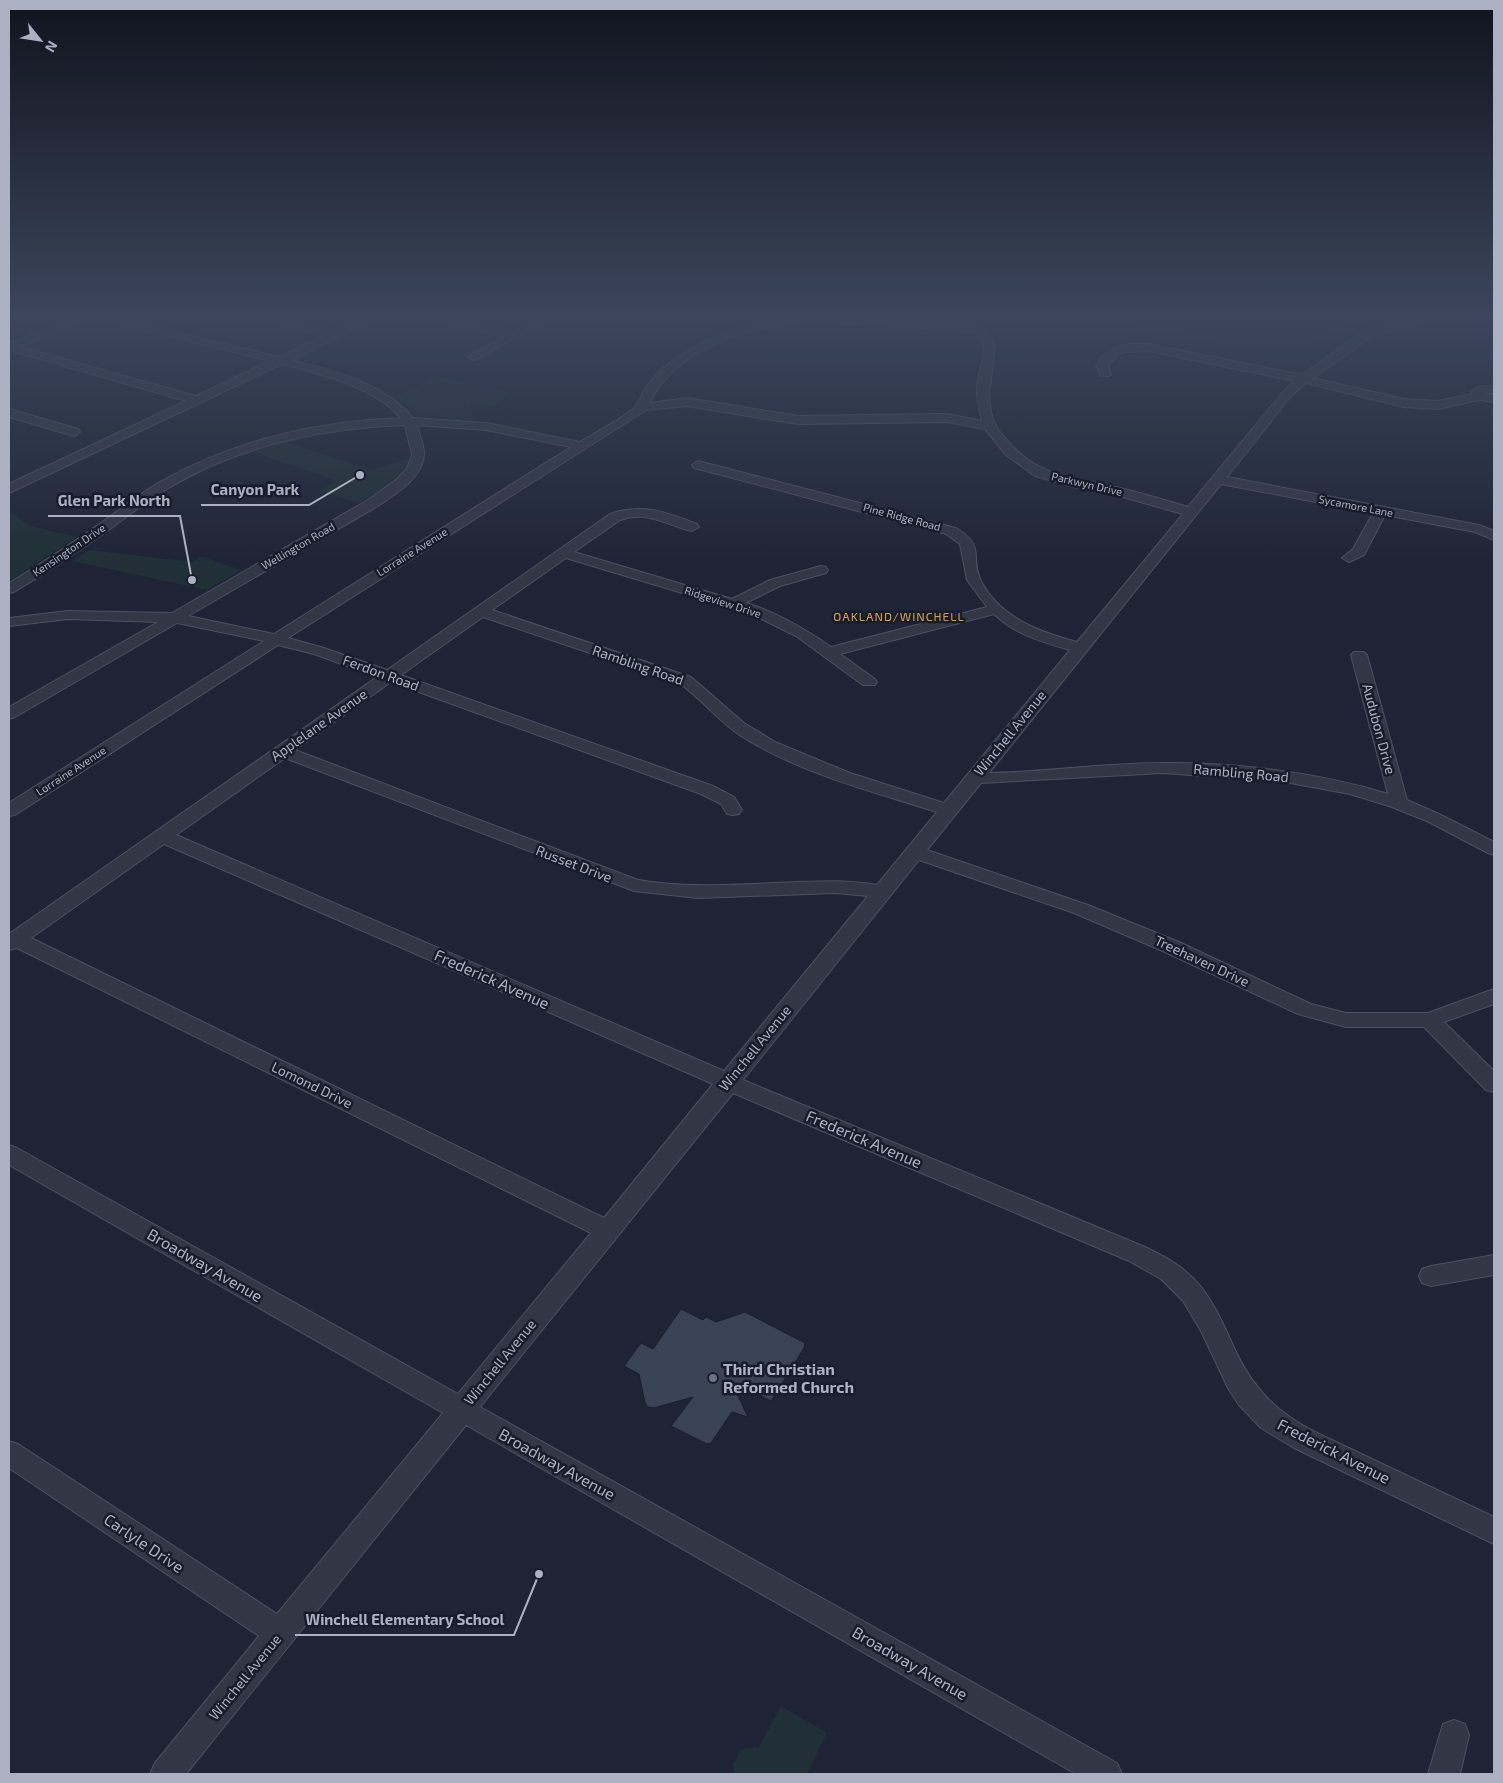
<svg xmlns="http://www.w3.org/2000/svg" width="1503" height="1783" font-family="'Exo 2',sans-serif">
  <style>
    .green { fill: #203036 }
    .building { fill: #3a4256; stroke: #191e2c }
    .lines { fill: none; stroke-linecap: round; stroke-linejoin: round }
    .minor-casing { stroke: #4c5161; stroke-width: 2 }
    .minor { fill: #323746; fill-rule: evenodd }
    .worship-dot { fill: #6b7280; stroke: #181c2a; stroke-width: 2 }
    .labels { text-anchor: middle; stroke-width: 5; stroke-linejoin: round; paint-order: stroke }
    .far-street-label { font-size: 11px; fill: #abb1c3; stroke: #181c2a }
    .far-neighbourhood-label { font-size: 12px; letter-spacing: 1px; fill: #d4a156; stroke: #181c2a }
    .street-label { font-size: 14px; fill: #abb1c3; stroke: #181c2a }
    .near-street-label { font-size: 16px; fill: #abb1c3; stroke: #181c2a }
    .near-poi-label { font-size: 16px; font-weight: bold; fill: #abb1c3; stroke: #181c2a; text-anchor: start }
    .leader { fill: none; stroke: #abb1c3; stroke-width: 2 }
    .callout-dot { fill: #abb1c3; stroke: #181c2a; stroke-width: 2 }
    .callout-label { font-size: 15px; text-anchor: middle; font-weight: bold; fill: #abb1c3; stroke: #181c2a; stroke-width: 5; stroke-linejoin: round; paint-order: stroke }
  </style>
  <rect width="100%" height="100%" fill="#1e2435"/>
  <!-- green -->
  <g class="green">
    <path d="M1064 316H1361L1355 324 1284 352Z"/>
    <path d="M436 376 511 393 493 406 470 403 473 420 418 414 397 397Z"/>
    <path d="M286 442 371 470 412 458C400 480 380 490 359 503L318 491 336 481 254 452Z"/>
    <path d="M9 512 30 526 77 537 9 581Z"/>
    <path d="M89 550 192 562 201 556 241 570 207 590 72 561Z"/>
    <path d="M781 1706 827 1733 807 1774H735L733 1765 741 1749 756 1747 758 1749Z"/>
  </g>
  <!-- building -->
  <path class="building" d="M681 1309 703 1320 706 1317 716 1322 745 1312 805 1343 804 1348 771 1401 731 1381 748 1417 732 1412 711 1443 707 1444 671 1426 693 1397 654 1408 648 1407 645 1403 639 1374 624 1366 641 1343 653 1349Z"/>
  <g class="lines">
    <!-- minor casing -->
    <g class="minor-casing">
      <g id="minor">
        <path d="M81 316H110L279 357 325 335 285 328 279 322C285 315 295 316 304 316L303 318 292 323 336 331 367 316H380L379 318 291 360C334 371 384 383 413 418L486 423 580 442C591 435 631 414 637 405 640 401 641 396 644 391 651 380 661 369 672 361 748 308 838 314 925 322 946 323 986 319 994 342 996 370 982 396 995 424 997 430 1003 435 1006 439 1037 477 1072 477 1115 487 1139 492 1164 500 1188 507L1283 392 1295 381 1148 351 1125 352 1118 355 1108 365 1111 374 1109 376H1101L1096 365 1103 356 1118 347 1130 344H1148L1302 375C1322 361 1341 346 1362 333 1383 322 1428 316 1452 316L1451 318 1386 332 1371 337 1313 378 1404 399 1438 401 1473 394 1471 392C1477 385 1485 386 1494 387V393H1484L1494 396V402L1479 400 1438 409 1404 407 1306 383 1291 396 1227 477 1479 525 1494 531V540L1475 532 1385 515 1364 555 1349 562 1342 558 1353 549 1373 513 1221 484 989 773C1047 772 1105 763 1163 763 1235 762 1320 773 1388 794L1351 655 1354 652H1364L1367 655 1407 800 1441 815 1494 842V855L1488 853 1429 822 1392 807 1350 794 1285 782 1163 773 981 783 927 850 1088 905 1179 942 1311 1004 1346 1013H1428L1494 989V1004L1444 1022 1494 1071V1092L1486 1090 1424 1027H1346L1298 1014 1165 952 1074 913 919 860 743 1080 1145 1247C1166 1257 1186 1268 1201 1287 1217 1307 1226 1331 1237 1354 1254 1389 1278 1413 1313 1431L1494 1517V1544L1294 1448 1261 1428 1239 1405 1228 1388 1201 1331 1183 1301 1161 1279 1129 1261 733 1093 480 1407 1117 1763 1122 1774H1076L466 1425 186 1774H150L155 1763 259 1636 9 1468V1441L18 1444 277 1614 443 1413 9 1165V1145L17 1148 458 1394 591 1233 17 948 9 950V934L377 677 314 654 278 645 15 815 9 816V803L264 641 177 623 15 717 9 719V707L158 622 68 619 9 626V618L68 611 172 613 368 500 396 480 407 469 412 455 405 425C325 428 242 445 172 486 149 499 128 516 106 532 76 553 46 573 14 592L9 593V583C39 565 69 545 98 525 120 510 140 493 164 480 235 440 319 421 401 418 375 387 320 374 282 364L9 493V484L186 401 9 350V343ZM94 317V318L270 361 196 396 20 347ZM813 323 888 325 969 332C995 336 979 368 977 386 976 398 979 409 982 421L947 414 798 416 687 398 650 403C665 367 709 343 744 333 767 326 790 325 813 323ZM687 406 798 424 947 422 985 429 1006 455 1035 476 1074 487 1112 494 1183 514 1077 642C1040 632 1000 618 981 581 969 556 987 547 956 528L698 461 692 465 694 468 946 534 960 544 967 580 987 607 831 647C805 629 776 612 746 603L780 586 826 573 828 570 826 567 821 566 770 580 732 599 574 552 620 520C647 510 666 525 692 531L699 527 697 524C667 512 642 503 610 514L387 670 324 648 288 638 646 410ZM417 425 486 430 571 447 274 634 188 616 378 506C395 494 422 479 424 455 425 447 419 434 417 425ZM566 558 749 613 796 636 863 685H875L877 682 875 679 840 654 994 614C1016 635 1042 642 1070 650L944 803 850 773 775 742 744 723 691 677 492 610ZM483 617 679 683C702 699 718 721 741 736 800 773 870 791 937 812L877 885C851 880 824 881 797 882 744 884 691 889 638 880L295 750 391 682 701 794 721 804 727 814 733 815 739 814 742 810 734 797 713 786 401 675ZM285 758 634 891 698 898 835 893 868 896 724 1071 176 835ZM164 844 713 1084 604 1218 31 938Z"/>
        <path d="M420 316H437L513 332 546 316H558L474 360 468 357 470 355 504 337 425 319Z"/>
        <path d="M9 409 78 429 80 432 74 436 9 417Z"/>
        <path d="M1494 1255V1275L1431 1286 1422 1283 1419 1276 1422 1269 1431 1266Z"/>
        <path d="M1454 1720 1465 1724 1469 1735 1460 1774H1428L1443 1724Z"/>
      </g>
    </g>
    <!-- minor -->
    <use href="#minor" class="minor"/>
  </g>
  <!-- sky -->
  <linearGradient id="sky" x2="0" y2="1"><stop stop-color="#10141d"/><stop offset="0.56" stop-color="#3b455c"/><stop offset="1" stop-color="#3b455c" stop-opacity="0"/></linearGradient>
  <rect width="1503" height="565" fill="url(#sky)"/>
  <!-- markers -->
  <circle class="worship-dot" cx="713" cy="1378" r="5"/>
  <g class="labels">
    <!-- far-street labels -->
    <g class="far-street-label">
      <text transform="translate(1087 484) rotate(13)" y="4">Parkwyn Drive</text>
      <text transform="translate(1356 506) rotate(11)" y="4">Sycamore Lane</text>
      <text transform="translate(902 517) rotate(15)" y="4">Pine Ridge Road</text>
      <text transform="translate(298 546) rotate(-30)" y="4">Wellington Road</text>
      <text transform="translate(69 550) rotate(-34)" y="4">Kensington Drive</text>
      <text transform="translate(412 552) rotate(-32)" y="4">Lorraine Avenue</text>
      <text transform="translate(723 602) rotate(18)" y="4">Ridgeview Drive</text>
      <text transform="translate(71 771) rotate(-33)" y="4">Lorraine Avenue</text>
    </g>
    <!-- far-neighbourhood labels -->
    <g class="far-neighbourhood-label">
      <text x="899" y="621">OAKLAND/WINCHELL</text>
    </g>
    <!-- street labels -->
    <g class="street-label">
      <text transform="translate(638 665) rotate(19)" y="5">Rambling Road</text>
      <text transform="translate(381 673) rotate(20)" y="5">Ferdon Road</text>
      <text transform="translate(319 725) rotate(-35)" y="5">Applelane Avenue</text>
      <text transform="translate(1379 729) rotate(75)" y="5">Audubon Drive</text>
      <text transform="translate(1010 733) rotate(-51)" y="5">Winchell Avenue</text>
      <text transform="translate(1241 773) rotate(5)" y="5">Rambling Road</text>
      <text transform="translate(574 864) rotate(21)" y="5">Russet Drive</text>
      <text transform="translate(1202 961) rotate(25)" y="5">Treehaven Drive</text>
      <text transform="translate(755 1048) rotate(-51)" y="5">Winchell Avenue</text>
      <text transform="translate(312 1085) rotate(26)" y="5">Lomond Drive</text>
      <text transform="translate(500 1362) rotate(-51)" y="5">Winchell Avenue</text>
      <text transform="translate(245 1677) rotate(-51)" y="5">Winchell Avenue</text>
    </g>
    <!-- near-street labels -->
    <g class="near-street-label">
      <text transform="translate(492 979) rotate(24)" y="6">Frederick Avenue</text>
      <text transform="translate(864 1139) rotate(23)" y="6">Frederick Avenue</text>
      <text transform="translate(205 1265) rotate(30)" y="6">Broadway Avenue</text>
      <text transform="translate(1334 1451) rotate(27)" y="6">Frederick Avenue</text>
      <text transform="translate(557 1464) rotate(29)" y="6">Broadway Avenue</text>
      <text transform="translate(144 1543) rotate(34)" y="6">Carlyle Drive</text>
      <text transform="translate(910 1663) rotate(30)" y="6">Broadway Avenue</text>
    </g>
    <!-- near-poi labels -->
    <g class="near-poi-label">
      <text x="723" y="1375">Third Christian<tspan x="723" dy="18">Reformed Church</tspan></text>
    </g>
  </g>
  <!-- callouts -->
  <path class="leader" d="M360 475L309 505H201M192 580L180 516H48M539 1574L514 1635H295"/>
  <g class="callout-dot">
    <circle cx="360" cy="475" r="5"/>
    <circle cx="192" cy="580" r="5"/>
    <circle cx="539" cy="1574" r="5"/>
  </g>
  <g class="callout-label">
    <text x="255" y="495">Canyon Park</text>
    <text x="114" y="506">Glen Park North</text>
    <text x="405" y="1625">Winchell Elementary School</text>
  </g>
  <!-- border -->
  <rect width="1503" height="1783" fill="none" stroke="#abb1c3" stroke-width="20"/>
  <!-- north arrow -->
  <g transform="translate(40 40) rotate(120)" stroke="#181c2a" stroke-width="4" paint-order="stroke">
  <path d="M0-4L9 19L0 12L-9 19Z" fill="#abb1c3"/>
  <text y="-8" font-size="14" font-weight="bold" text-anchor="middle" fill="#abb1c3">N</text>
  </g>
</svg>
